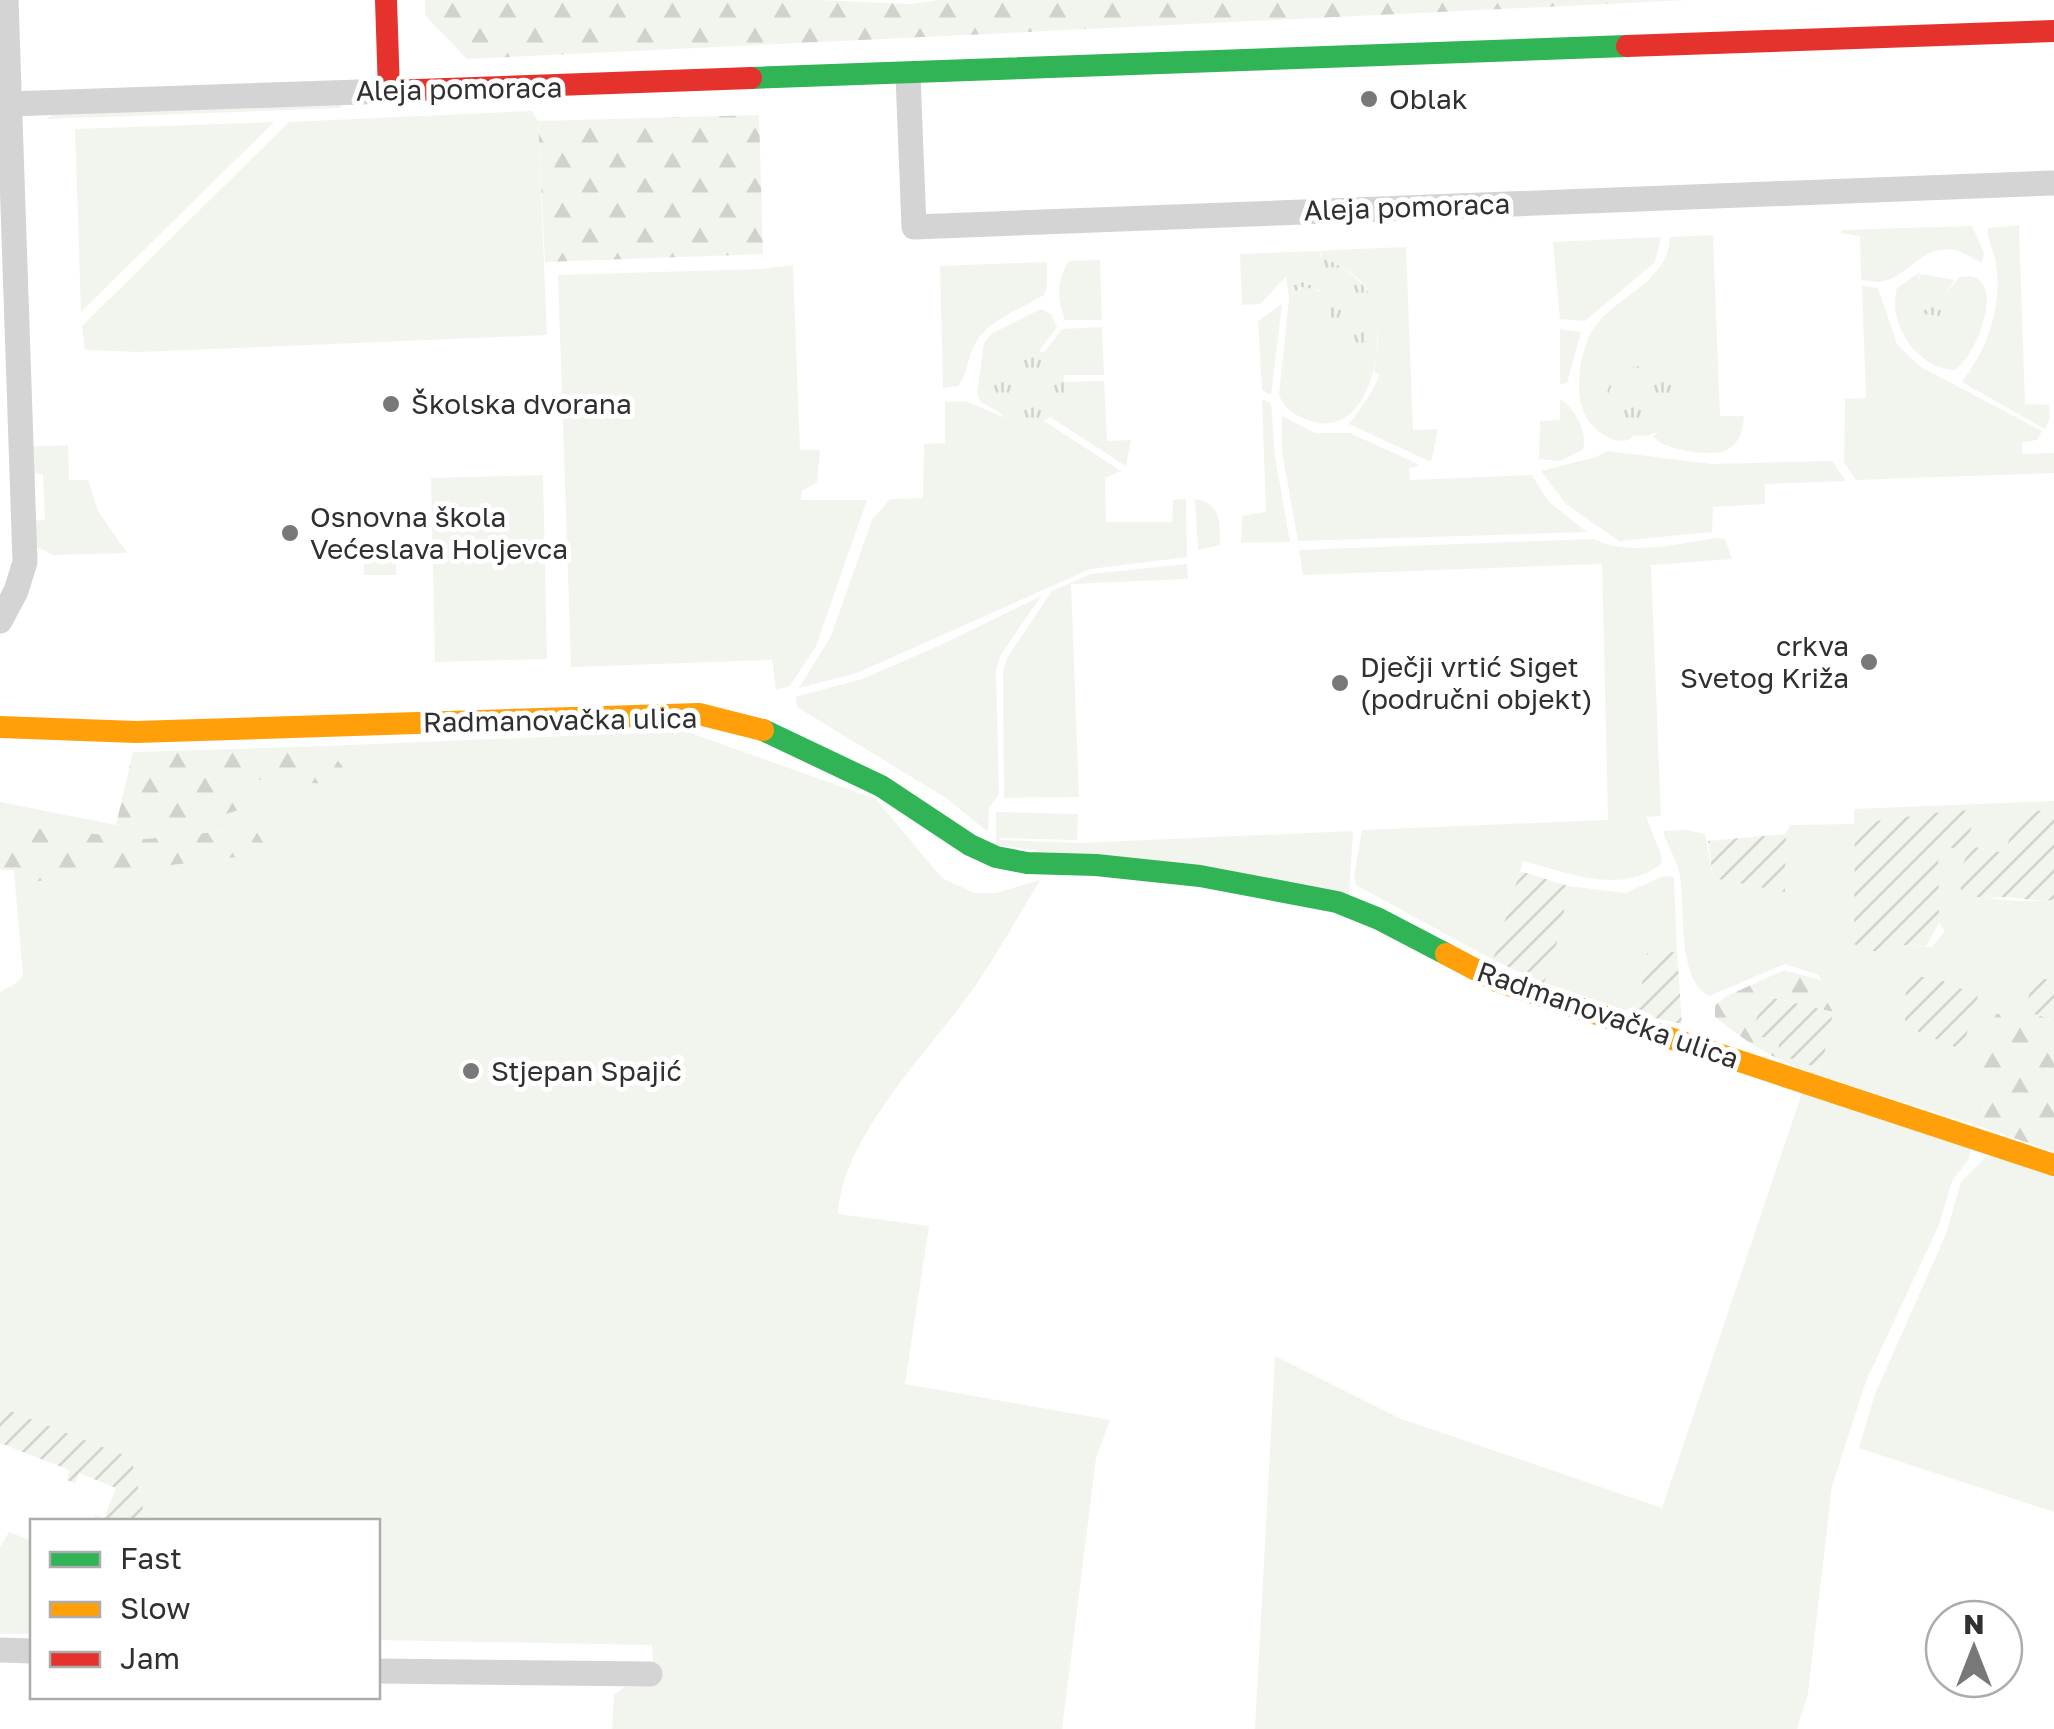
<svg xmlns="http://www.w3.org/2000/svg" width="2054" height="1729" font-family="'Golos Text',sans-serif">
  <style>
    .grass { fill: #f2f5ed; fill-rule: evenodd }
    .forest { fill: url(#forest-firs) }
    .park { fill: url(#park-tufts) }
    .garden { fill: url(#garden-furrows) }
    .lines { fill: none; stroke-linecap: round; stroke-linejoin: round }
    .street { stroke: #d4d4d4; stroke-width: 25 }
    .fast { stroke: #30b455; stroke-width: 22 }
    .slow { stroke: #ff9f0a; stroke-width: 22 }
    .jam { stroke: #e5322d; stroke-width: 22 }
    .poi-dot { fill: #787878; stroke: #fff; stroke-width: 4 }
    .labels { text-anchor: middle; stroke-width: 10; stroke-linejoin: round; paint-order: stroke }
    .street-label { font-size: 28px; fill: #303030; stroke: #fff }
    .poi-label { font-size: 28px; fill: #303030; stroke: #fff; text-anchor: start }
  </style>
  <defs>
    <pattern id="forest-firs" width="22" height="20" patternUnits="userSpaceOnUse" patternTransform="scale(2.5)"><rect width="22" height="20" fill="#f2f5ed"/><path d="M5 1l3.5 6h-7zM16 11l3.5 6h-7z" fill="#d0d2cc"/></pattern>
    <pattern id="park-tufts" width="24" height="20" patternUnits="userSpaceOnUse" patternTransform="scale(2.5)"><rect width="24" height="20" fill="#f2f5ed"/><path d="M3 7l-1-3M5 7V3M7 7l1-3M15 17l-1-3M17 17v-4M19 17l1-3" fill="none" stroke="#d0d2cc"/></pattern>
    <pattern id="garden-furrows" width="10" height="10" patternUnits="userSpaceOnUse" patternTransform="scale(2.5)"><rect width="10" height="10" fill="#f2f5ed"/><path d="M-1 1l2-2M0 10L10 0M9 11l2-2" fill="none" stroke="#d0d2cc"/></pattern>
  </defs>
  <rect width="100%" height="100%" fill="#fff"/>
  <!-- grass -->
  <g class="grass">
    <path d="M341 101V108L47 119 52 115Z"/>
    <path d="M532 111 538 121 547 335 139 352 85 350 82 326 289 122Z"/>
    <path d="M274 122 81 312 75 129Z"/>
    <path d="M2019 225 2025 404 2049 405 2050 418 2045 429 1962 382C1988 348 2004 303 1995 259 1993 248 1987 241 1988 228Z"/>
    <path d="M1972 226 1984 253 1982 263C1973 259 1964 252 1954 250 1914 243 1904 294 1861 279L1860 236 1841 233V230Z"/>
    <path d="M1713 235 1720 416H1744C1743 430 1740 443 1727 450 1712 458 1660 449 1653 436L1662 429 1652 368C1605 361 1589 418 1633 435L1631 439C1618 444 1606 438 1596 429 1582 417 1578 398 1579 380 1580 363 1584 343 1594 328 1618 294 1668 283 1670 237Z"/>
    <path d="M1661 237 1655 262 1585 321 1560 319 1553 242Z"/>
    <path d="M1406 247 1413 430 1438 429 1431 462 1349 424C1380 385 1395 356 1375 308 1372 301 1370 293 1365 287 1356 273 1340 267 1327 259L1334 250Z"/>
    <path d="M1319 251 1321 258 1286 277 1260 304 1242 305 1240 254Z"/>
    <path d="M1100 260 1102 320H1065C1057 298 1056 281 1069 261Z"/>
    <path d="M1047 262V286L1044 295C1020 309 983 322 973 348 967 361 967 375 958 386L943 388 940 266Z"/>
    <path d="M793 265 800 450H820L817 482 802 491 801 500H867L816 646 790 686 776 690 772 660 571 667 558 275 760 269Z"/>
    <path d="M1920 272 1908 311 1940 316 1944 295 1960 277C2011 268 1978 355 1955 370 1917 369 1887 323 1897 288Z"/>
    <path d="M1304 286C1325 288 1328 304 1332 322L1375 317C1384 359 1364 441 1308 420 1294 415 1285 410 1279 395L1289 298Z"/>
    <path d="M1862 286 1878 288 1897 344 1911 358 1921 367 2042 431 2037 440 2022 442V454L2054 453V473L1856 480 1844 462 1845 399 1866 398Z"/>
    <path d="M1282 304 1271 395 1262 390 1258 321Z"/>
    <path d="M1041 309 1051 314 1057 327 1039 351 1026 349 992 402 999 412 981 402 977 394 984 343 991 334Z"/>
    <path d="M1102 327 1104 375H1062L1050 357 1043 354 1062 329Z"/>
    <path d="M1560 329 1581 332 1567 383 1560 384Z"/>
    <path d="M1104 381 1107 441 1131 440 1126 466 1050 417 1065 391 1064 382Z"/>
    <path d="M1262 399 1271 403 1275 457 1290 542 1241 543 1242 516 1266 512Z"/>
    <path d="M1560 399C1575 409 1588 431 1583 450L1559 461 1539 459 1540 421 1560 420Z"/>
    <path d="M965 401 1020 424 1044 421 1121 471 1105 478 1106 522H1172L1173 500 1186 499 1187 557 1090 569 857 673 799 688 831 636 872 520 890 499 923 498 924 444 945 443V402Z"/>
    <path d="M1282 416 1315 433H1350L1420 465 1409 468 1410 480 1532 475 1548 501 1587 532 1298 541 1282 452Z"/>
    <path d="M68 445 69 480H88L98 511 127 553 54 555 35 546 32 521 45 520 43 474 30 473 25 447Z"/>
    <path d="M1607 451 1712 464 1832 461 1846 481 1765 484V504L1713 507 1712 532 1619 541 1566 504 1541 471 1596 457Z"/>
    <path d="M543 475 547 659 435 662 431 478Z"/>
    <path d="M1195 499C1221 503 1220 523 1220 545L1198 550Z"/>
    <path d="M1718 538 1725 539 1732 559 1651 565 1661 816 1646 817 1662 857 1661 864C1620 896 1567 872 1523 861L1493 960 1356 885 1354 877 1362 830 1608 820 1602 564 1303 575 1299 550 1594 539C1630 557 1678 543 1718 538Z"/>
    <rect x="364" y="546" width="32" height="29"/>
    <path d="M1187 564 1188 579 1071 584 1079 797 1004 798 1003 672 1007 658 1052 591 1091 574Z"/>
    <path d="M1041 596 1000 656 996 671 999 794 989 808 988 832 946 798 797 707 795 697 862 679 941 645Z"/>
    <path d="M685 731 876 799 942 878 974 893H996L1040 880C1020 913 1001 947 980 979 935 1046 843 1132 838 1214L929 1226 905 1384 1110 1420 1096 1458 1062 1729H612L614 1695 624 1687 655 1686 652 1645 378 1640V1522L146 1521 130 1458 0 1407V992L18 982 23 976 15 884 270 853 253 828 146 839 11 828 0 825V802L116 825 215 817 277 799 212 794 234 777 328 784 343 767 326 746Z"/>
    <path d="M2054 801V811L2018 810 2005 853 1975 847 1968 894C1995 900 2026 903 2054 900V981L2035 978 2024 1011 1996 1014C1989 1037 1975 1054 1969 1078L1984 1103 1982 1127 1817 1075 1833 1012 1819 975 1785 964 1709 996C1677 980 1685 908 1680 876 1678 861 1667 847 1663 831L1687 830 1705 834 1713 878 1785 892 1786 834 1790 825 1854 824V809ZM1955 810 1961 849 1937 845 1939 923 1945 931 1932 947 1903 945 1855 824Z"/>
    <path d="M996 812 1078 814 1077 840 999 838 1001 840 1080 843 1353 831 1349 895 996 845Z"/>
    <path d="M1664 876 1674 877 1677 952 1647 954 1637 1014 1544 983 1561 930 1568 886 1625 893Z"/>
    <path d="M1803 1090 1971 1147 1969 1159 1952 1181 1939 1225 1866 1381 1832 1486 1808 1693 1797 1729H1255L1275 1356 1399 1418 1662 1508Z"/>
    <path d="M1988 1155 2054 1174V1512L1859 1448 1875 1394 1946 1234 1961 1182Z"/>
    <path d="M9 1532 32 1541V1634H0V1548Z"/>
  </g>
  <!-- forest -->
  <g class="forest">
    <path d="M425 0H817L911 4 940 0H1688L467 59 425 15Z"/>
    <path d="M759 115 763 254 545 262 538 121Z"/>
    <path d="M326 746 343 767 328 784 234 778 213 793 281 798 215 817 116 825 133 752Z"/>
    <path d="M0 825 146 839 254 828 270 853 15 884 14 870H0Z"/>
    <path d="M1784 970 1821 980 1833 1012 1766 996 1751 1033 1779 1043 1778 1054 1818 1068 1817 1075C1775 1060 1750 1045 1715 1017V1005L1727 996Z"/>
    <path d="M2024 1011 2054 1020V1152L1982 1127 1984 1103 1969 1078C1975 1054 1989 1037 1996 1014Z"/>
  </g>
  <!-- park -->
  <g class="park">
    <path d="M1334 250 1328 260C1374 281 1396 327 1380 375L1374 372 1378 339 1375 318 1365 319 1367 343 1334 345 1330 312 1319 290 1301 287 1289 298 1286 277 1319 259 1322 255 1319 251Z"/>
    <path d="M1921 274 1955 280 1944 295 1940 316 1908 312 1912 292Z"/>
    <circle cx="1027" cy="387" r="38"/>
    <circle cx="1641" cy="401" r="35"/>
  </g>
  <!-- garden -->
  <g class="garden">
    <path d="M1955 810 1972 811 1975 814 1966 846 1961 849 1938 846 1939 923 1926 946 1903 945 1890 953 1865 950 1854 944 1855 824Z"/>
    <path d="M2018 810 2054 811V900C2037 902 2022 898 2006 897 1993 897 1958 902 1958 880 1958 871 1966 858 1970 850L1975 847 2005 853Z"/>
    <path d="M1786 834 1785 892 1713 878 1708 841Z"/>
    <path d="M1520 871 1568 886 1561 930 1544 983 1493 960Z"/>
    <path d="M1677 952 1682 1024 1637 1014 1647 953Z"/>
    <path d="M1913 975 1943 981 1978 996 1962 1050 1905 1026 1906 987 1913 981Z"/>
    <path d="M2035 977 2054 981V1020L2024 1011Z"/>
    <path d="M1765 996 1833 1012 1822 1065 1818 1068 1778 1054 1779 1043 1751 1033Z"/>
    <path d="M0 1407 131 1458 146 1521H93L95 1515 104 1518 116 1488 79 1473 75 1483 67 1480 69 1470 0 1443Z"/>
  </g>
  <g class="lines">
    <!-- street -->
    <g class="street">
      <path d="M908 75 914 227 2054 183"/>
      <path d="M9 104 389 91"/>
      <path d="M0 621 16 591 25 562 6 0"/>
      <path d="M0 1650 32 1651"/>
      <path d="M378 1671 650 1674"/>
    </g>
    <!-- fast -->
    <g class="fast">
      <path d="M751 78 1627 46"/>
      <path d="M763 730 881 786 970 845 996 857 1027 863 1096 865 1200 876 1337 902 1379 919 1446 954"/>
    </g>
    <!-- slow -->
    <g class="slow">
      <path d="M0 727 136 732 699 714 763 730"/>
      <path d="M1446 954 1497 981 2054 1165"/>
    </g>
    <!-- jam -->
    <g class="jam">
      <path d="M386 0 389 91 751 78"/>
      <path d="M1627 46 2054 31"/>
    </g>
  </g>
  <!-- markers -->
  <g class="poi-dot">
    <circle cx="1369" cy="99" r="10"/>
    <circle cx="391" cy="404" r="10"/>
    <circle cx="290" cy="533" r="10"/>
    <circle cx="1869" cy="662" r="10"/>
    <circle cx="1340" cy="683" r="10"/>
    <circle cx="471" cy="1071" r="10"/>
  </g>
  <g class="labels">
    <!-- street labels -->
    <g class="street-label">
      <text transform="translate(459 89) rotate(-1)" y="10">Aleja pomoraca</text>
      <text transform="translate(1407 207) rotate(-2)" y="10">Aleja pomoraca</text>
      <text transform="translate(560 720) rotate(-1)" y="10">Radmanovačka ulica</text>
      <text transform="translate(1608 1015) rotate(19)" y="10">Radmanovačka ulica</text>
    </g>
    <!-- poi labels -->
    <g class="poi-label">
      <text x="1389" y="109">Oblak</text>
      <text x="411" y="414">Školska dvorana</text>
      <text x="310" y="527">Osnovna škola<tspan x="310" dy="32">Većeslava Holjevca</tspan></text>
      <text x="1849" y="656" text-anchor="end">crkva<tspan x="1849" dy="32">Svetog Križa</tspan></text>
      <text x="1360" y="677">Dječji vrtić Siget<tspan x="1360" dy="32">(područni objekt)</tspan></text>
      <text x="491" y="1081">Stjepan Spajić</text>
    </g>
  </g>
  <!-- legend -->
  <rect x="30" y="1519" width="350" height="180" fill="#ffffff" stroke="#acacac" stroke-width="2.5"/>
  <rect x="50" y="1552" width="50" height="15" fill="#30b455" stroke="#acacac" stroke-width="2.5"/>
  <text x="120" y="1569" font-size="30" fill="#303030">Fast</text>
  <rect x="50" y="1602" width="50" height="15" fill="#ff9f0a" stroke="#acacac" stroke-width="2.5"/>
  <text x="120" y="1619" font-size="30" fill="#303030">Slow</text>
  <rect x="50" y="1652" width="50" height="15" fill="#e5322d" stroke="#acacac" stroke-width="2.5"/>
  <text x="120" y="1669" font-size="30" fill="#303030">Jam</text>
  <!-- north arrow -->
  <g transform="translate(1974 1649)"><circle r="48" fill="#ffffff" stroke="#acacac" stroke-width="2.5"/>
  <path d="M0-8L18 38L0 25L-18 38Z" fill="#787878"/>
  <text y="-15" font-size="28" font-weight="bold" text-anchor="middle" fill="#303030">N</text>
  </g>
</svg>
